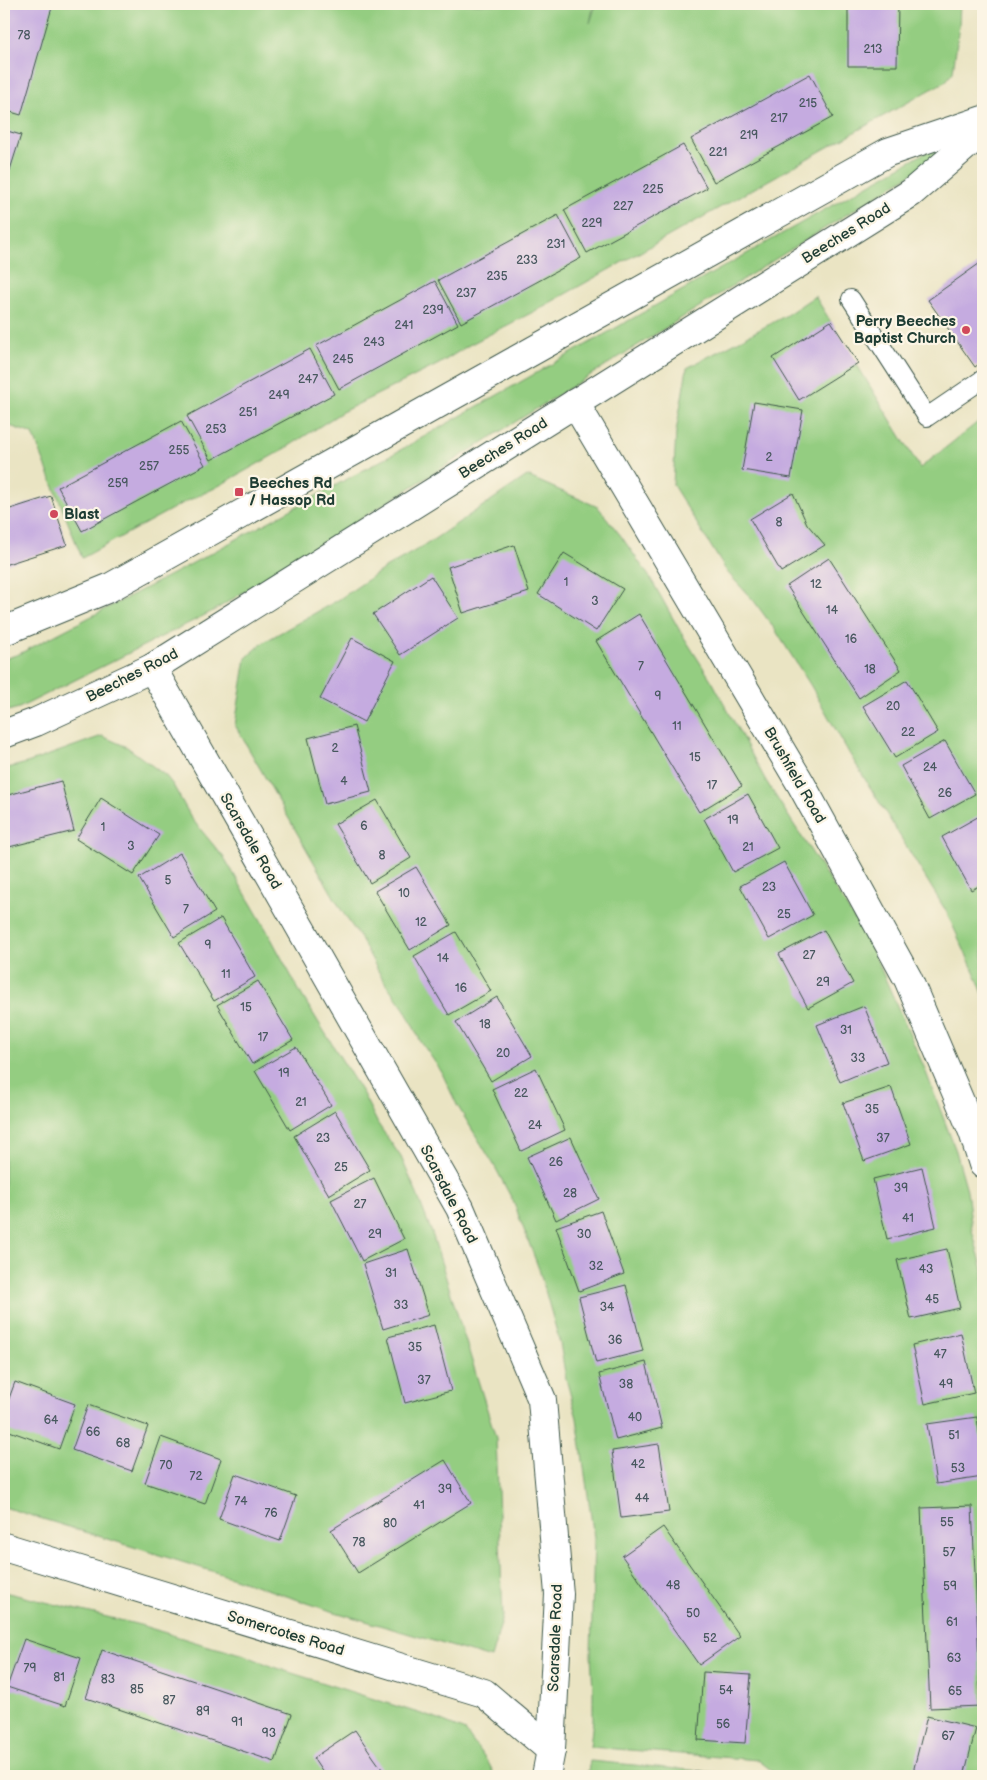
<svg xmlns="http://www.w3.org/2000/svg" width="987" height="1780" font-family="'Balsamiq Sans',sans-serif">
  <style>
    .green { fill: #94cd81; stroke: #5a855a }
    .building { fill: #c5abe0 }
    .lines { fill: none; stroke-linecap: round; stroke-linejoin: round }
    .service-casing { stroke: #3d5649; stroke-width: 20 }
    .minor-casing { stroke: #3d5649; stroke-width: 30 }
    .service { stroke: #fff; stroke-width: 18 }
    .minor { stroke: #fff; stroke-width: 28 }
    .poi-dot { fill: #d1495b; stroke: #fcf5e5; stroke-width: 2 }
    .labels { text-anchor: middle; stroke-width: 4.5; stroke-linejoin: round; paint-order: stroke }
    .number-label { font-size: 12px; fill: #48585f }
    .street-label { font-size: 15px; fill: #1f3d34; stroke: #fcf5e5 }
    .poi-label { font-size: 15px; font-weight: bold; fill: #1f3d34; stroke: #fcf5e5; text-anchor: start }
  </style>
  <rect width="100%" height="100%" fill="#fcf5e5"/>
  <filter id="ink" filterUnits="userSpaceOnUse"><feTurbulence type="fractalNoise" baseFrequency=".02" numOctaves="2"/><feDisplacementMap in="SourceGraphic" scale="10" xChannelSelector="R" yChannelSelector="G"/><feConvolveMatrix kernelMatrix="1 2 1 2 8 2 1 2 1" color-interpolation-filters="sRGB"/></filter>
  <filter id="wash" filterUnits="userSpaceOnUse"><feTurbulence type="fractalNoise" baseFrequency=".0096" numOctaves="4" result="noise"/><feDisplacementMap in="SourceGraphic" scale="20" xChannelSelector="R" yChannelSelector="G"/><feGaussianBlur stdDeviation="1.12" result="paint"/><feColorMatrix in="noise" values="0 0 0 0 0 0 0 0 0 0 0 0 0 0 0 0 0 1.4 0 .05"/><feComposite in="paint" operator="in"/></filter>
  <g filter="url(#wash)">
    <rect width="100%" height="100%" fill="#eae4c3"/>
    <!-- green -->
    <g class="green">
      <path d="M4 4H594L590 23 596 4H960L959 26 953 72 946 81 535 311 469 345 439 364 342 412 286 448 215 488 185 502 82 558 33 434 4 424Z"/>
      <path d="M937 146V158L215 610 19 708 4 712V659L19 654 180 570 395 453Z"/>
      <path d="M815 296 920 468 983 418V994L977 978 946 911 849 753 811 686 776 631 754 601 727 572 673 485 676 432 687 368 785 316Z"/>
      <path d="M527 476 598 507 621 536 651 579 680 631 713 683 766 781 869 942 924 1067 956 1151 967 1190 972 1230 983 1270V1776H779L758 1760 590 1747 593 1719V1690L591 1655 594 1538 577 1418 566 1379 560 1343 539 1269 513 1201 494 1165 457 1105 441 1071 421 1042 405 1010 382 978 362 941 342 911 235 725 246 658 264 642 338 600 385 568 427 544Z"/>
      <path d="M102 736 127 747 166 776 173 785 192 819 225 859 266 929 301 994 363 1094 378 1124 401 1157 417 1194 432 1233 496 1438 503 1617 491 1658 325 1609 234 1578 4 1507V769L27 763Z"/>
      <path d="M4 1592 140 1625 208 1646 242 1654 276 1668 434 1718 465 1731 489 1764 495 1776H4Z"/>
      <path d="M590 1761 755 1776H587Z"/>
    </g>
    <g id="blocks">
      <!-- building -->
      <g class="building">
        <path d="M4 4H53L21 115 4 110Z"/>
        <path d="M848 4H898L897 66H848Z"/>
        <path d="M810 74 833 117 714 182 691 139Z"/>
        <path d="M4 130 21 135 4 189Z"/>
        <path d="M683 145 707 188 587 253 564 210Z"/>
        <path d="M558 215 581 258 461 323 438 280Z"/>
        <path d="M983 261V361L975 367 928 300Z"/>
        <path d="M435 281 458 324 339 389 316 346Z"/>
        <path d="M831 321 858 363 799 400 773 358Z"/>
        <path d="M310 349 334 394 211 460 187 416Z"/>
        <path d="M754 402 803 410 791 478 742 470Z"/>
        <path d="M181 421 205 465 82 531 58 487Z"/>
        <path d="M793 493 807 524 825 545 781 572 750 519Z"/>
        <path d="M51 496 67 545 4 565V511Z"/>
        <path d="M514 545 529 592 463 613 448 567Z"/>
        <path d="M564 553 623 589 596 631 538 594Z"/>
        <path d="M829 558 901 670 859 698 787 586Z"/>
        <path d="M431 576 458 618 400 655 373 614Z"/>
        <path d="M639 614 742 786 699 812 596 641Z"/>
        <path d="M352 638 395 661 364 722 320 699Z"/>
        <path d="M907 680 938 732 895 758 863 706Z"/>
        <path d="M354 726 371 792 325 804 308 738Z"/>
        <path d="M945 741 975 794 930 819 901 766Z"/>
        <path d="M61 781 74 831 9 847 4 828V796Z"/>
        <path d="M748 794 778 848 733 872 704 819Z"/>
        <path d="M101 798 159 835 133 875 76 839Z"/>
        <path d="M377 800 411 858 370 883 335 824Z"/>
        <path d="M983 814V884L971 890 942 837Z"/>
        <path d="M180 853 215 912 174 937 139 878Z"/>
        <path d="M784 862 813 915 769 939 740 886Z"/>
        <path d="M416 867 451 925 410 950 375 891Z"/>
        <path d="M221 918 255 977 214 1001 179 943Z"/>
        <path d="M824 930 853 983 808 1008 779 954Z"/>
        <path d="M456 932 491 991 449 1015 414 956Z"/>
        <path d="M258 981 293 1040 252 1064 217 1005Z"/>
        <path d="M497 997 532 1056 491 1081 456 1022Z"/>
        <path d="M864 1006 887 1062 840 1082 817 1025Z"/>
        <path d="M296 1047 331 1105 290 1130 255 1071Z"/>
        <path d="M536 1068 565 1130 521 1151 492 1089Z"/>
        <path d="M891 1087 911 1144 864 1161 843 1103Z"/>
        <path d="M335 1111 370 1170 329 1195 294 1136Z"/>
        <path d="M571 1137 599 1199 556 1220 527 1157Z"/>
        <path d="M922 1167 936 1227 887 1239 873 1179Z"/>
        <path d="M374 1178 404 1239 362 1261 331 1200Z"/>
        <path d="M601 1211 624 1274 579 1291 556 1227Z"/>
        <path d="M408 1249 429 1315 383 1329 363 1264Z"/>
        <path d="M947 1249 960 1308 911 1319 897 1260Z"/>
        <path d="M626 1285 643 1351 596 1363 579 1297Z"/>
        <path d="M434 1325 451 1391 405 1403 388 1337Z"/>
        <path d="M961 1333 974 1393 925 1404 912 1345Z"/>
        <path d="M646 1362 662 1428 616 1440 599 1374Z"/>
        <path d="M15 1382 75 1404 59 1449 4 1429V1412Z"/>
        <path d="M88 1405 148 1426 132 1471 72 1450Z"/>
        <path d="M977 1417 983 1458V1477L936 1484 927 1424Z"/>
        <path d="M161 1437 221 1459 205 1504 145 1483Z"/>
        <path d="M659 1444 669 1512 621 1518 612 1451Z"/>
        <path d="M445 1460 471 1503 358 1573 331 1530Z"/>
        <path d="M235 1474 296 1496 280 1541 219 1519Z"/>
        <path d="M972 1506 981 1706 930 1708 921 1508Z"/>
        <path d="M663 1527 740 1636 699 1665 622 1556Z"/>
        <path d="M24 1639 81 1658 65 1706 7 1687Z"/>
        <path d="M102 1650 292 1714 275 1762 86 1698Z"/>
        <path d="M703 1672 751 1675 745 1743 698 1740Z"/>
        <path d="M927 1716 976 1728 964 1776H912Z"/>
        <path d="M355 1730 374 1758 387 1776H325L313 1758Z"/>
        <path d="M695 1771 742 1775V1776H694Z"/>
      </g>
    </g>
  </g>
  <g filter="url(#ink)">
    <use href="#blocks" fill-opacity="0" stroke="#3d5649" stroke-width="1"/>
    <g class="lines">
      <!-- service casing -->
      <g class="service-casing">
        <path id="service" d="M851 299 927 417 983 379"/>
      </g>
      <!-- minor casing -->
      <g class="minor-casing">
        <g id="minor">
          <path d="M575 403 801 784 908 979 973 1132 983 1164"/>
          <path d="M4 631 109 588 888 152 983 120"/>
          <path d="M152 668 460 1208 542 1400 559 1594 551 1750 546 1776"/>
          <path d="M4 734 36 722 152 668 911 193 983 131"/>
          <path d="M4 1547 484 1693 551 1750"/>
        </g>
      </g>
      <!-- service -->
      <use href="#service" class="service"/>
      <!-- minor -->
      <use href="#minor" class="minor"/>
    </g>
  </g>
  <!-- markers -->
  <g class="poi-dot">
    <circle cx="966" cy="330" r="5"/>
    <rect x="234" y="487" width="10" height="10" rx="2.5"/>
    <circle cx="54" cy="514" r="5"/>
  </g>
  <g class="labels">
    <!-- number labels -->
    <g class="number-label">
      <text x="24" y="39">78</text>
      <text x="873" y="53">213</text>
      <text x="808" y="107">215</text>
      <text x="779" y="122">217</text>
      <text x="749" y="139">219</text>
      <text x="718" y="156">221</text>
      <text x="653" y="193">225</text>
      <text x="623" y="210">227</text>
      <text x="592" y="227">229</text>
      <text x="556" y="248">231</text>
      <text x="527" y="264">233</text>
      <text x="497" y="280">235</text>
      <text x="466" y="297">237</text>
      <text x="433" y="314">239</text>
      <text x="404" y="329">241</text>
      <text x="374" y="346">243</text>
      <text x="343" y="363">245</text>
      <text x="308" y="383">247</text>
      <text x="279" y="399">249</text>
      <text x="248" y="416">251</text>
      <text x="216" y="433">253</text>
      <text x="179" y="454">255</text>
      <text x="769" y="461">2</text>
      <text x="149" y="470">257</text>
      <text x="118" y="487">259</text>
      <text x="779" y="526">8</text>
      <text x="566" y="586">1</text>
      <text x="816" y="588">12</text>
      <text x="595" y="605">3</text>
      <text x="832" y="614">14</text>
      <text x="851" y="643">16</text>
      <text x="641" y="670">7</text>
      <text x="870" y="673">18</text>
      <text x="658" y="700">9</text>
      <text x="893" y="710">20</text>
      <text x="677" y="730">11</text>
      <text x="908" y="736">22</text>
      <text x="335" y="752">2</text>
      <text x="695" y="761">15</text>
      <text x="930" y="771">24</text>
      <text x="344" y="785">4</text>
      <text x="712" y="789">17</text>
      <text x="945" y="797">26</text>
      <text x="733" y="824">19</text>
      <text x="364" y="830">6</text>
      <text x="103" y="831">1</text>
      <text x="131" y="850">3</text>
      <text x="748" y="851">21</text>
      <text x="382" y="859">8</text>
      <text x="168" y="884">5</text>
      <text x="769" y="891">23</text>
      <text x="404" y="897">10</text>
      <text x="186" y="913">7</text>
      <text x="784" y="918">25</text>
      <text x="421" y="926">12</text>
      <text x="208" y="949">9</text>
      <text x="809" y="959">27</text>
      <text x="443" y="962">14</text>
      <text x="226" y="978">11</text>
      <text x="823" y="986">29</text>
      <text x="461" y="992">16</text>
      <text x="246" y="1011">15</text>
      <text x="485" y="1028">18</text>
      <text x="846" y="1034">31</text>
      <text x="263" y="1041">17</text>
      <text x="503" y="1057">20</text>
      <text x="858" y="1062">33</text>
      <text x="284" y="1077">19</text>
      <text x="521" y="1097">22</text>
      <text x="301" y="1106">21</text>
      <text x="872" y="1113">35</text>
      <text x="535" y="1129">24</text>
      <text x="323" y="1142">23</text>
      <text x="883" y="1142">37</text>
      <text x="556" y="1166">26</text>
      <text x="341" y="1171">25</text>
      <text x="901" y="1192">39</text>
      <text x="570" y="1197">28</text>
      <text x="360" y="1208">27</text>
      <text x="908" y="1222">41</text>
      <text x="375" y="1238">29</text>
      <text x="584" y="1238">30</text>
      <text x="596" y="1270">32</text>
      <text x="926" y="1273">43</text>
      <text x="391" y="1277">31</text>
      <text x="932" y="1303">45</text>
      <text x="401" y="1309">33</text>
      <text x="607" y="1311">34</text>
      <text x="615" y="1344">36</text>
      <text x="415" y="1351">35</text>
      <text x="940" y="1358">47</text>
      <text x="424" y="1384">37</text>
      <text x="626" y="1388">38</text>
      <text x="946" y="1388">49</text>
      <text x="635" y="1421">40</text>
      <text x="51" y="1424">64</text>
      <text x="93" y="1436">66</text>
      <text x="954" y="1439">51</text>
      <text x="123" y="1447">68</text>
      <text x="638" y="1468">42</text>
      <text x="166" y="1469">70</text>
      <text x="958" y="1472">53</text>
      <text x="196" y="1480">72</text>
      <text x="445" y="1493">39</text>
      <text x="642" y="1502">44</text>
      <text x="241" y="1505">74</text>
      <text x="419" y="1509">41</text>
      <text x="271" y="1517">76</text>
      <text x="947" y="1526">55</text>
      <text x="390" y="1527">80</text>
      <text x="359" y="1546">78</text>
      <text x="949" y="1556">57</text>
      <text x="673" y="1589">48</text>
      <text x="950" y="1590">59</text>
      <text x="693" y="1617">50</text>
      <text x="952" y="1626">61</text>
      <text x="710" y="1642">52</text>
      <text x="954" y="1662">63</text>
      <text x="30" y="1672">79</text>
      <text x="59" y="1681">81</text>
      <text x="108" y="1683">83</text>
      <text x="137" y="1693">85</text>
      <text x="726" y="1694">54</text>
      <text x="955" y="1695">65</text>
      <text x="169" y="1704">87</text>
      <text x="203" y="1715">89</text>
      <text x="237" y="1726">91</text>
      <text x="723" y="1728">56</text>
      <text x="269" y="1737">93</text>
      <text x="948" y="1740">67</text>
    </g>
    <!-- street labels -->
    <g class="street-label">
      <text transform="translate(846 233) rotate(-32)" y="5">Beeches Road</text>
      <text transform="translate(503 448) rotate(-32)" y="5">Beeches Road</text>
      <text transform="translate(132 675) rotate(-27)" y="5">Beeches Road</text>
      <text transform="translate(795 775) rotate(60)" y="5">Brushfield Road</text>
      <text transform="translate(251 841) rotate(60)" y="5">Scarsdale Road</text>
      <text transform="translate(449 1194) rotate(63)" y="5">Scarsdale Road</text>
      <text transform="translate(286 1633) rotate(17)" y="5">Somercotes Road</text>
      <text transform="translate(555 1638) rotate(-88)" y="5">Scarsdale Road</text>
    </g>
    <!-- poi labels -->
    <g class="poi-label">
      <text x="956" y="326" text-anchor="end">Perry Beeches<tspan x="956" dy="17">Baptist Church</tspan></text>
      <text x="249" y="488">Beeches Rd<tspan x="249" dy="17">/ Hassop Rd</tspan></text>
      <text x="64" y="519">Blast</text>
    </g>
  </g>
  <!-- margin -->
  <rect width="987" height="1780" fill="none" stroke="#fcf5e5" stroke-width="20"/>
</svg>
